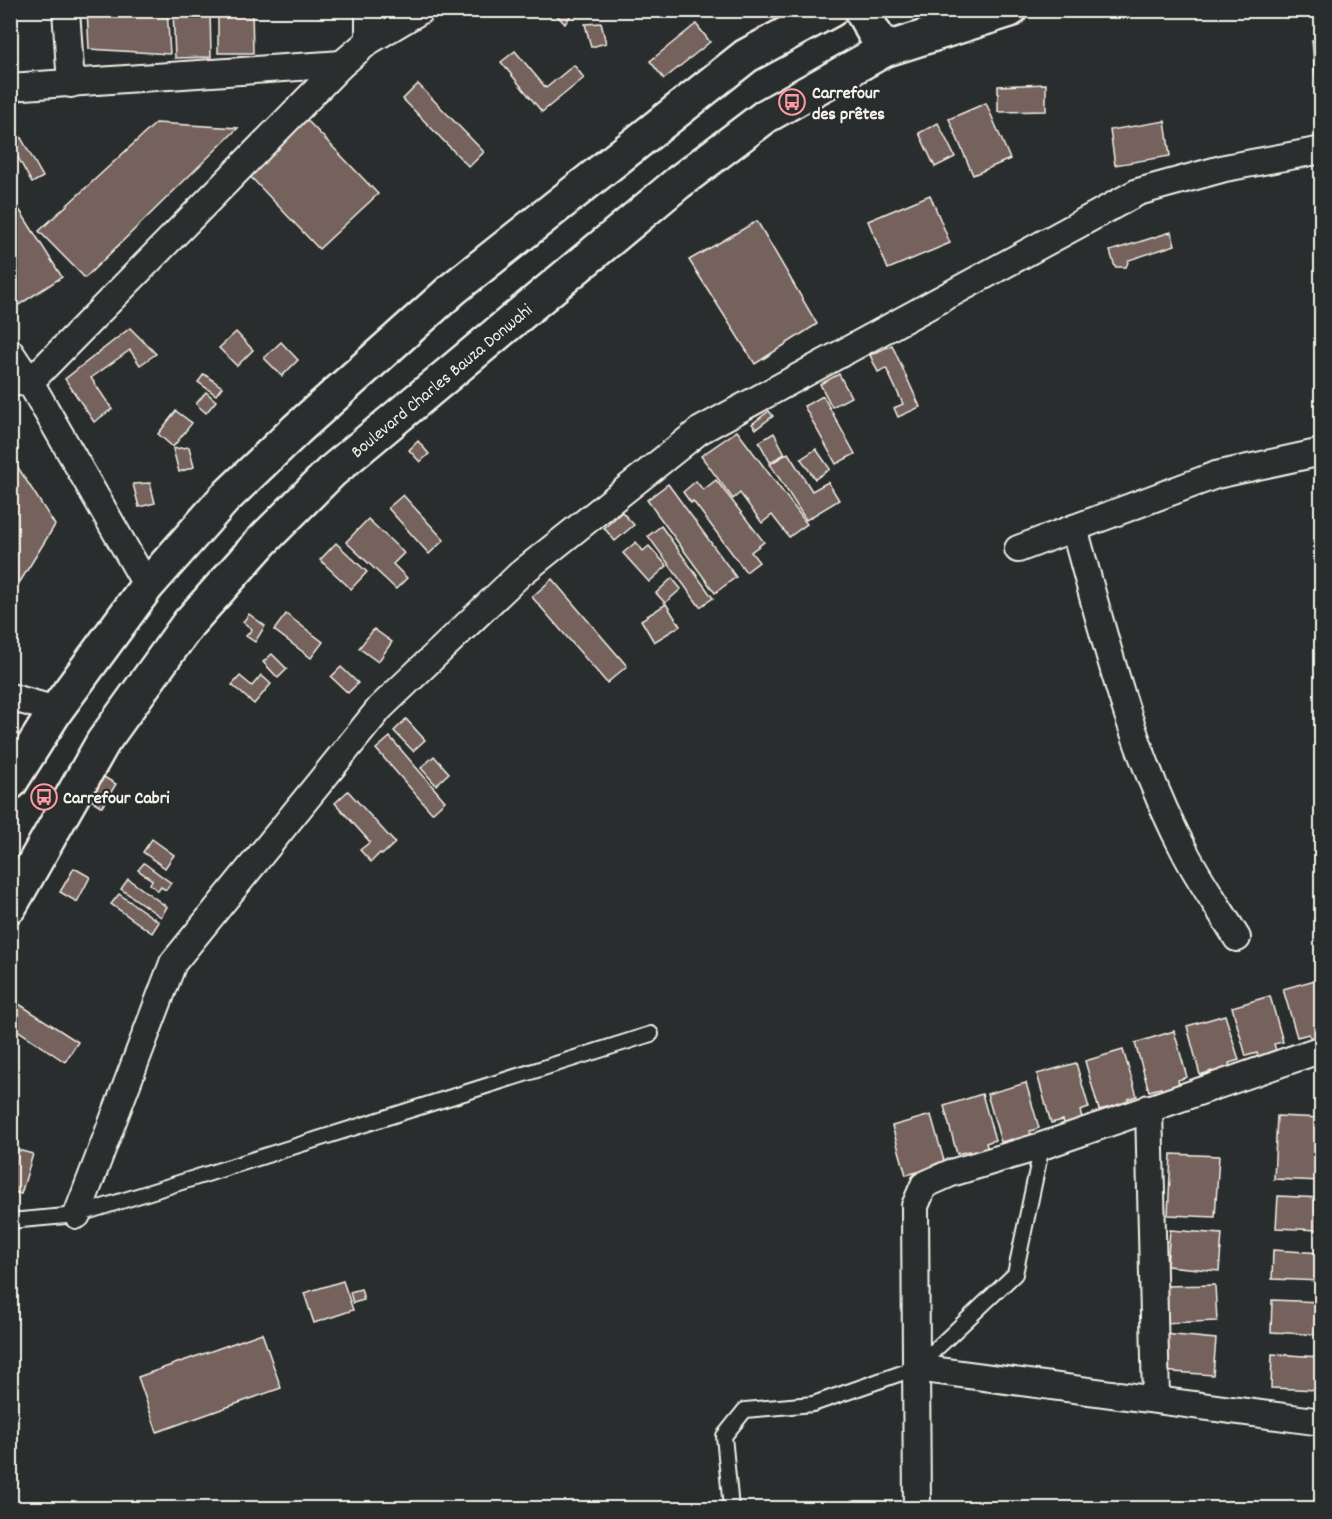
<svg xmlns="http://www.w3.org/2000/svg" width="1332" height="1519" font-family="Dekko,sans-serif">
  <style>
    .building { fill: #74625d; stroke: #f4f1e8; stroke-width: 1.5 }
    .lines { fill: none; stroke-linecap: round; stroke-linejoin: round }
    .lane-casing { stroke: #f4f1e8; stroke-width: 18 }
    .street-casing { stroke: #f4f1e8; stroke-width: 30 }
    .secondary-casing { stroke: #f4f1e8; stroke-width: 38 }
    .lane { stroke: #2a2d2e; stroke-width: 14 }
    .street { stroke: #2a2d2e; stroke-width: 26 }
    .secondary { stroke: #2a2d2e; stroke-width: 33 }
    .labels { text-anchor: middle; stroke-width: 4.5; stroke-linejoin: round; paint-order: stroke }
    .poi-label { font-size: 18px; font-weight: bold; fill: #f4f1e8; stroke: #2a2d2e; text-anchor: start }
    .street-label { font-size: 18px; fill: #f4f1e8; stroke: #2a2d2e }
  </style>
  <rect width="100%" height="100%" fill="#2a2d2e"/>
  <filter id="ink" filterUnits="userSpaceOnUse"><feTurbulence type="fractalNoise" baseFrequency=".0167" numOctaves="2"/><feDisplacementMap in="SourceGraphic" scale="12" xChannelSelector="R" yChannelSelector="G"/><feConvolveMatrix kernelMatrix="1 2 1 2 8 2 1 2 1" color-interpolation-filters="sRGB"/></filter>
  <g filter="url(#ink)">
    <!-- building -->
    <g class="building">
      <path d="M87 10H167L170 54 89 49Z"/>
      <path d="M173 10H210L211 57 175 58Z"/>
      <path d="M218 10H252L253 53H218Z"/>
      <path d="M552 10H574L565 24Z"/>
      <path d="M601 23 606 43 591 47 585 24Z"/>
      <path d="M696 24 710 42 664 79 650 61Z"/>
      <path d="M1322 39V74L1315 75 1312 40Z"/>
      <path d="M515 51 546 88 574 65 584 78 542 112 501 62Z"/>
      <path d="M418 84 484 152 469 167 403 99Z"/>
      <path d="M1046 84V111L998 112V86Z"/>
      <path d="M986 103 1010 159 973 175 949 119Z"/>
      <path d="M305 118 378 194 319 249 247 173Z"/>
      <path d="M1165 121 1170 156 1115 165 1110 130Z"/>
      <path d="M156 123 238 128 85 278 39 231Z"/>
      <path d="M938 123 955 157 935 167 919 133Z"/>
      <path d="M15 127 43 177 32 183 10 143V130Z"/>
      <path d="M10 195 62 277 11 310H10Z"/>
      <path d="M930 195 950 243 888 269 868 221Z"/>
      <path d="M757 221 817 324 755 364 689 260Z"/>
      <path d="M1171 232 1175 245 1129 260 1126 267H1115L1110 251Z"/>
      <path d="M130 328 156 354 140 365 130 350 91 378 112 409 94 422 65 379Z"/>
      <path d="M236 332 253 350 237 366 219 348Z"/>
      <path d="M281 342 298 360 282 376 264 358Z"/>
      <path d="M892 345 920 407 898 417 894 408 903 404 886 368 878 372 870 355Z"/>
      <path d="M204 374 222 387 216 395 198 382Z"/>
      <path d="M839 374 851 397 832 407 820 384Z"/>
      <path d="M206 392 216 401 206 413 196 404Z"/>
      <path d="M823 396 855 454 836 464 804 406Z"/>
      <path d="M176 411 192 423 173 447 158 434Z"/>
      <path d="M769 411 773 416 756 429 752 424Z"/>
      <path d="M737 431 807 524 789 537 772 515 762 523 740 493 733 499 701 456Z"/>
      <path d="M774 433 785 454 770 462 759 442Z"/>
      <path d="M418 441 429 454 420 462 409 450Z"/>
      <path d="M189 447 194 467 179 472 173 449Z"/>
      <path d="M816 449 830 469 815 479 801 459Z"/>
      <path d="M788 453 812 491 828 482 839 500 806 520 770 464Z"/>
      <path d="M10 455 55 525 10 598Z"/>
      <path d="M716 480 764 542 751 552 759 562 746 572 693 501 691 503 683 492 696 481 703 490Z"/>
      <path d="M150 483 155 503 139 507 133 484Z"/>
      <path d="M668 484 736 577 715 593 647 500Z"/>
      <path d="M403 495 444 540 429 554 388 508Z"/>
      <path d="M622 512 634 525 615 541 604 528Z"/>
      <path d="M368 519 404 553 393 564 407 578 396 589 346 542Z"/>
      <path d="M661 526 713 598 700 607 648 536Z"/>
      <path d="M636 542 643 551 649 546 667 566 649 582 623 553Z"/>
      <path d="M336 543 367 572 351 589 320 560Z"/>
      <path d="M672 578 681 589 665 603 656 593Z"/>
      <path d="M552 579 627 666 607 683 532 597Z"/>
      <path d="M666 604 680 626 654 642 641 620Z"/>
      <path d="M249 614 265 626 255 642 246 636 252 629 243 622Z"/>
      <path d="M286 614 323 642 311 658 274 630Z"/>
      <path d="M374 629 392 642 378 662 359 648Z"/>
      <path d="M272 654 287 669 278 678 263 662Z"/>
      <path d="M341 667 358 683 348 693 331 677Z"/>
      <path d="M261 675 271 684 254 704 232 685 240 676 252 686Z"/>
      <path d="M406 719 425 740 413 751 394 731Z"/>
      <path d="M390 737 445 801 432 813 376 749Z"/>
      <path d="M434 756 449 773 436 785 421 768Z"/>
      <path d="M102 776 116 784 102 807 88 798Z"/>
      <path d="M348 791 395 843 382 855 380 853 371 862 360 850 370 842 335 803Z"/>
      <path d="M152 839 174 855 165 868 143 852Z"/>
      <path d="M144 863 171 883 166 890 161 887 158 891 150 884 152 880 138 870Z"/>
      <path d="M74 868 90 877 77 902 60 892Z"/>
      <path d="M128 879 167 907 161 917 121 889Z"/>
      <path d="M119 894 159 922 152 933 111 904Z"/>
      <path d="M1322 978V1038L1311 1041 1309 1034 1297 1037 1283 989Z"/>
      <path d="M1270 996 1283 1042 1274 1044 1277 1054 1259 1059 1257 1053 1246 1056 1232 1007Z"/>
      <path d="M19 1004 78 1042 65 1062 10 1025V1016Z"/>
      <path d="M1225 1015 1239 1060 1229 1063 1232 1073 1215 1078 1212 1071 1200 1075 1187 1026Z"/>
      <path d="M1174 1031 1187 1077 1178 1080 1180 1090 1163 1095 1161 1088 1149 1091 1135 1043Z"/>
      <path d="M1123 1050 1137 1096 1128 1099 1130 1108 1113 1113 1111 1107 1099 1110 1085 1061Z"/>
      <path d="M1076 1063 1089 1108 1080 1111 1083 1121 1065 1126 1063 1120 1051 1123 1037 1074Z"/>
      <path d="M1026 1083 1039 1128 1030 1131 1033 1141 1015 1146 1013 1139 1001 1142 987 1094Z"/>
      <path d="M982 1094 995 1140 986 1143 989 1153 971 1158 969 1151 957 1154 944 1106Z"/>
      <path d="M931 1115 944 1161 935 1164 938 1173 920 1178 918 1172 906 1175 892 1126Z"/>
      <path d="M1277 1116 1322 1118V1181L1274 1179Z"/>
      <path d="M10 1148 33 1154 21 1194 10 1191Z"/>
      <path d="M1171 1154 1219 1156 1215 1217 1168 1215Z"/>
      <path d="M1278 1196 1322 1198 1320 1230 1276 1228Z"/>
      <path d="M1170 1230 1222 1234 1219 1271 1167 1266Z"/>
      <path d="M1273 1250 1322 1253 1321 1281 1272 1279Z"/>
      <path d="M343 1281 353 1310 314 1323 304 1293Z"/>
      <path d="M1215 1285 1217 1321 1164 1323 1163 1286Z"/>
      <path d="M361 1289 364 1300 353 1303 350 1292Z"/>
      <path d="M1272 1300 1322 1302 1321 1335 1271 1332Z"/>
      <path d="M262 1333 281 1388 157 1432 138 1377Z"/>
      <path d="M1164 1334 1216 1339 1213 1375 1161 1371Z"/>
      <path d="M1272 1354 1320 1357 1318 1390 1271 1388Z"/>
      <path d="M10 1456 18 1484 10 1486Z"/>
    </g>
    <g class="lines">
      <!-- lane casing -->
      <g class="lane-casing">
        <g id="lane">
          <path d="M10 1221 77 1215 651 1034"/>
          <path d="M731 1508 724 1436 745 1410 813 1404 916 1368 1015 1274 1042 1146"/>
        </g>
      </g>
      <!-- street casing -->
      <g class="street-casing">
        <g id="street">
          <path d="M66 10 71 84"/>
          <path d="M369 10V41"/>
          <path d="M10 87 342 64"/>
          <path d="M10 352 30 382 147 586"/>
          <path d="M10 382H30L342 64 369 41 421 10"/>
          <path d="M1074 528C1105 638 1132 754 1187 856 1202 884 1221 911 1237 938"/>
          <path d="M1018 549 1216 475 1322 452"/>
          <path d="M10 697 56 710"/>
          <path d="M1149 1108 1156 1399"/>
          <path d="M77 1215 173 963 380 708 520 574 699 431 1138 192 1225 168 1322 150"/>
          <path d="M916 1368 1322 1422"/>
          <path d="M917 1508 915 1206 924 1185 951 1173 1042 1146 1322 1049"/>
        </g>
      </g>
      <!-- secondary casing -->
      <g class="secondary-casing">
        <g id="secondary">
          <path d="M861 10 884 50"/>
          <path d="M10 783 56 710 147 586 224 499 297 429 454 288 746 56 831 10"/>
          <path id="s1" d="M10 906 103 742 188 624 262 541 331 472 679 182 766 116 884 50 1010 10"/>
        </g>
      </g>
      <!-- lane -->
      <use href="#lane" class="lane"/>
      <!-- street -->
      <use href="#street" class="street"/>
      <!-- secondary -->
      <use href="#secondary" class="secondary"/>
    </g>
  </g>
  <!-- icons -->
  <defs>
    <g id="bus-ring" transform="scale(1.35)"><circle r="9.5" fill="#2a2d2e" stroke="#ff9aa2" stroke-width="1.5"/><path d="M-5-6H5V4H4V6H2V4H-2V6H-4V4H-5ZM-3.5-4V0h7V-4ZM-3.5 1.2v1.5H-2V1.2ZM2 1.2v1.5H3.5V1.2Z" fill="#ff9aa2"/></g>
  </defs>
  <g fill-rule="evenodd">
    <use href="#bus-ring" x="792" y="102"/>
    <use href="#bus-ring" x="44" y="797"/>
  </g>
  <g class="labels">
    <!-- poi labels -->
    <g class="poi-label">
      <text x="812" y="98">Carrefour<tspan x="812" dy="21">des prêtes</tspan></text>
      <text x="63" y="803">Carrefour Cabri</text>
    </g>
    <!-- street labels -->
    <g class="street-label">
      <text dy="6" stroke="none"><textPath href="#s1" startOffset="686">Boulevard Charles Bauza Donwahi</textPath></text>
    </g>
  </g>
  <!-- margin -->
  <rect width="1332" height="1519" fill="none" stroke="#2a2d2e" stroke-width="36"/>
  <rect x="18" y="18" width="1296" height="1483" fill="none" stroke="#f4f1e8" stroke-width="2" filter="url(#ink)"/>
</svg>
